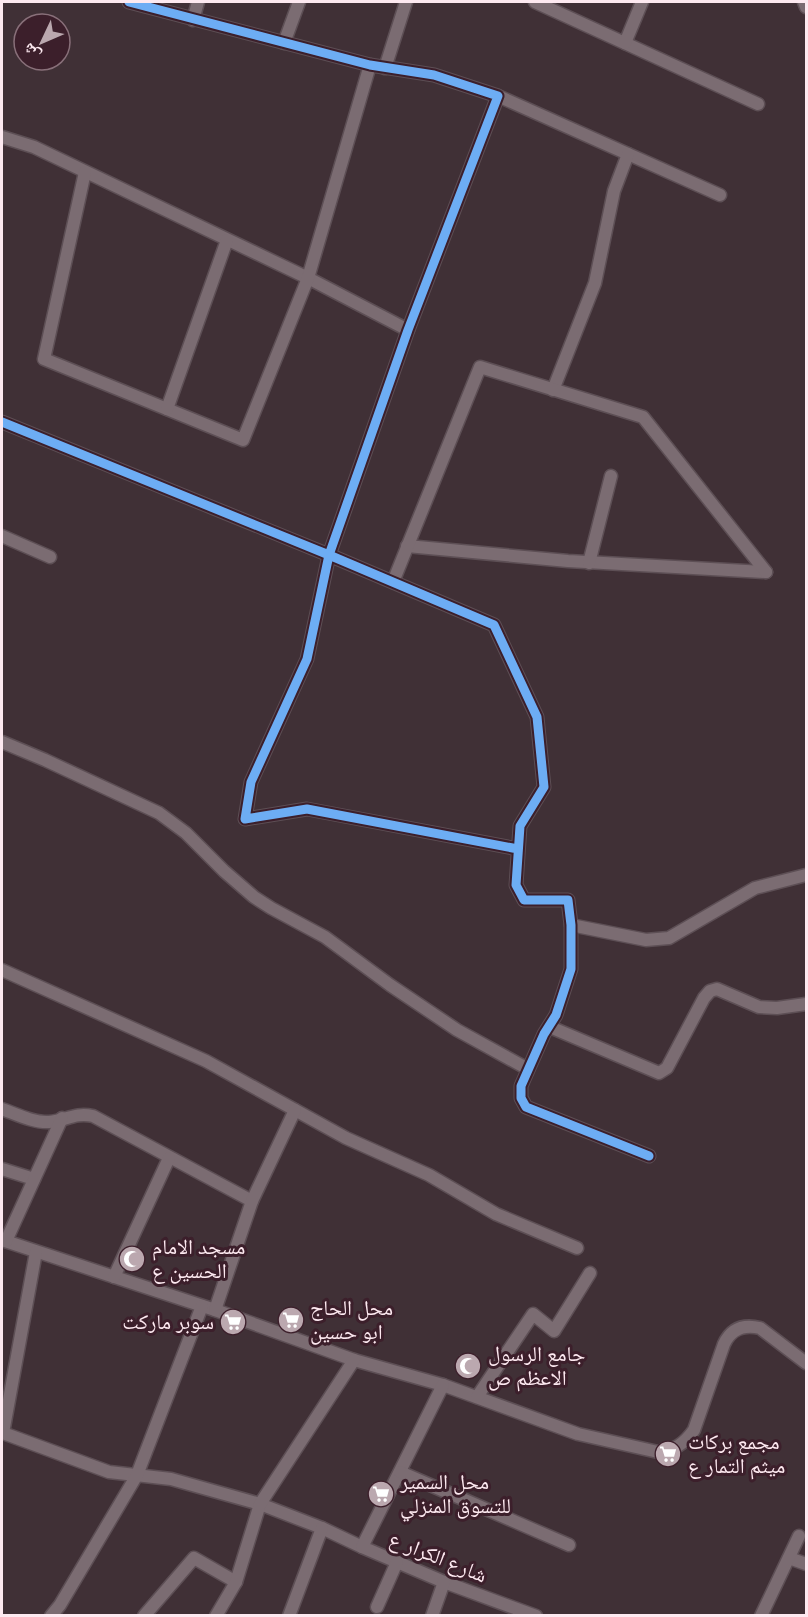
<svg xmlns="http://www.w3.org/2000/svg" width="808" height="1617" font-family="'Fira Sans Condensed','Noto Naskh Arabic',sans-serif">
  <style>
    .lines { fill: none; stroke-linecap: round; stroke-linejoin: round }
    .minor-casing { stroke: #5d4f55; stroke-width: 15 }
    .minor { stroke: #7b6c72; stroke-width: 12 }
    .cycleway-casing { stroke: #3c1f2b; stroke-width: 13 }
    .cycleway { stroke: #6dadf4; stroke-width: 9 }
    .labels { text-anchor: middle; stroke-width: 6; stroke-linejoin: round; paint-order: stroke }
    .poi-label { font-size: 21px; fill: #fde9f0; stroke: #3c1f2b; text-anchor: start }
    .street-label { font-size: 21px; fill: #fde9f0; stroke: #3c1f2b }
  </style>
  <rect width="100%" height="100%" fill="#403036"/>
  <g class="lines">
    <!-- minor casing -->
    <g class="minor-casing">
      <g id="minor">
        <path d="M535 2 758 104"/>
        <path d="M804 2 806 7"/>
        <path d="M193 20 198 2"/>
        <path d="M284 43 299 2"/>
        <path d="M625 43 642 2"/>
        <path d="M385 68 406 2"/>
        <path d="M498 96 720 195"/>
        <path d="M2 137 34 147 308 278 408 330"/>
        <path d="M85 172 44 359 243 440 308 278 370 65"/>
        <path d="M553 390 595 283 614 191 628 154"/>
        <path d="M167 409 227 240"/>
        <path d="M2 422 329 555 408 330 498 96 434 75 370 65 129 2"/>
        <path d="M2 536 50 557"/>
        <path d="M407 546 568 561 766 572"/>
        <path d="M589 563 611 476"/>
        <path d="M393 582 480 367 643 417 766 572"/>
        <path d="M2 742 45 760 159 813 186 833 224 871 254 897 271 908 325 937 390 985 457 1030 528 1069"/>
        <path d="M518 849 307 809 245 819 251 782 307 659 329 555 494 625 537 717 544 787 520 826 516 885 524 900H568L571 925V969L556 1015 544 1034 521 1086V1098L526 1107 649 1156"/>
        <path d="M571 925 646 940 669 938 755 888 806 875"/>
        <path d="M2 970 206 1061 346 1138 429 1175 496 1214 577 1248"/>
        <path d="M550 1027 659 1073 667 1068 704 998 710 991 717 989 759 1007 777 1008 806 1004"/>
        <path d="M2 1109C16 1114 34 1123 49 1122 66 1121 74 1112 93 1116L252 1201"/>
        <path d="M2 1169 34 1179"/>
        <path d="M2 1240 215 1310 354 1360 443 1385 578 1434 658 1452C675 1450 684 1444 694 1430L724 1344C731 1329 743 1324 760 1328L806 1363"/>
        <path d="M6 1241 62 1118"/>
        <path d="M36 1252 3 1433 109 1472 171 1479 260 1504 322 1528 362 1547"/>
        <path d="M114 1277 169 1158"/>
        <path d="M215 1310 252 1201 295 1110"/>
        <path d="M443 1385 362 1547 444 1582 536 1616"/>
        <path d="M477 1397 533 1314 554 1331 590 1273"/>
        <path d="M400 1472 569 1545"/>
        <path d="M789 1558 806 1564"/>
        <path d="M377 1607 397 1562"/>
        <path d="M51 1616 60 1605 137 1475 202 1306"/>
        <path d="M144 1616 194 1558 236 1582"/>
        <path d="M216 1616 236 1582 260 1504 354 1360"/>
        <path d="M289 1616 322 1528"/>
        <path d="M432 1616 444 1582"/>
        <path d="M761 1616 799 1536"/>
      </g>
    </g>
    <!-- minor -->
    <use href="#minor" class="minor"/>
    <!-- cycleway casing -->
    <g class="cycleway-casing">
      <g id="cycleway">
        <path d="M2 422 329 555 408 330 498 96 434 75 370 65 129 2"/>
        <path d="M518 849 307 809 245 819 251 782 307 659 329 555 494 625 537 717 544 787 520 826 516 885 524 900H568L571 925V969L556 1015 544 1034 521 1086V1098L526 1107 649 1156"/>
      </g>
    </g>
    <!-- cycleway -->
    <use href="#cycleway" class="cycleway"/>
  </g>
  <!-- icons -->
  <defs>
    <g id="mosque-disc" transform="scale(1.35)"><circle r="9.5" fill="#bba8af" stroke="#3c1f2b"/><path d="M3.5-4.9A6 6 0 1 0 3.5 4.9A5 5 0 1 1 3.5-4.9Z" fill="#fff"/></g>
    <g id="supermarket-disc" transform="scale(1.35)"><circle r="9.5" fill="#bba8af" stroke="#3c1f2b"/><path d="M-6-5.5h2.5l.6 2H6L4.5 2H-2.5L-4.4-4H-6ZM-1.5 3.2a1.3 1.3 0 1 0 .1 0ZM3 3.2a1.3 1.3 0 1 0 .1 0Z" fill="#fff"/></g>
  </defs>
  <g fill-rule="evenodd">
    <use href="#mosque-disc" x="132" y="1259"/>
    <use href="#supermarket-disc" x="291" y="1320"/>
    <use href="#supermarket-disc" x="233" y="1322"/>
    <use href="#mosque-disc" x="468" y="1366"/>
    <use href="#supermarket-disc" x="668" y="1454"/>
    <use href="#supermarket-disc" x="381" y="1494"/>
  </g>
  <g class="labels">
    <!-- poi labels -->
    <g class="poi-label">
      <text x="152" y="1254">مسجد الامام<tspan x="152" dy="24">الحسين ع</tspan></text>
      <text x="310" y="1315">محل الحاج<tspan x="310" dy="24">ابو حسين</tspan></text>
      <text x="214" y="1329" text-anchor="end">سوبر ماركت</text>
      <text x="488" y="1361">جامع الرسول<tspan x="488" dy="24">الاعظم ص</tspan></text>
      <text x="688" y="1449">مجمع بركات<tspan x="688" dy="24">ميثم التمار ع</tspan></text>
      <text x="400" y="1489">محل السمير<tspan x="400" dy="24">للتسوق المنزلي</tspan></text>
    </g>
    <!-- street labels -->
    <g class="street-label">
      <text transform="translate(438 1557) rotate(22)" y="7">شارع الكرار ع</text>
    </g>
  </g>
  <!-- border -->
  <rect width="808" height="1617" fill="none" stroke="#fde9f0" stroke-width="6"/>
  <!-- north arrow -->
  <g transform="translate(42 42) rotate(226)"><circle r="28" fill="#3c1f2b" stroke="#89707a" stroke-width="1.5"/>
  <path d="M0-4.5L10 22L0 15L-10 22Z" fill="#bba8af"/>
  <text y="-9" font-size="16" font-weight="bold" text-anchor="middle" fill="#fde9f0">ش</text>
  </g>
</svg>
